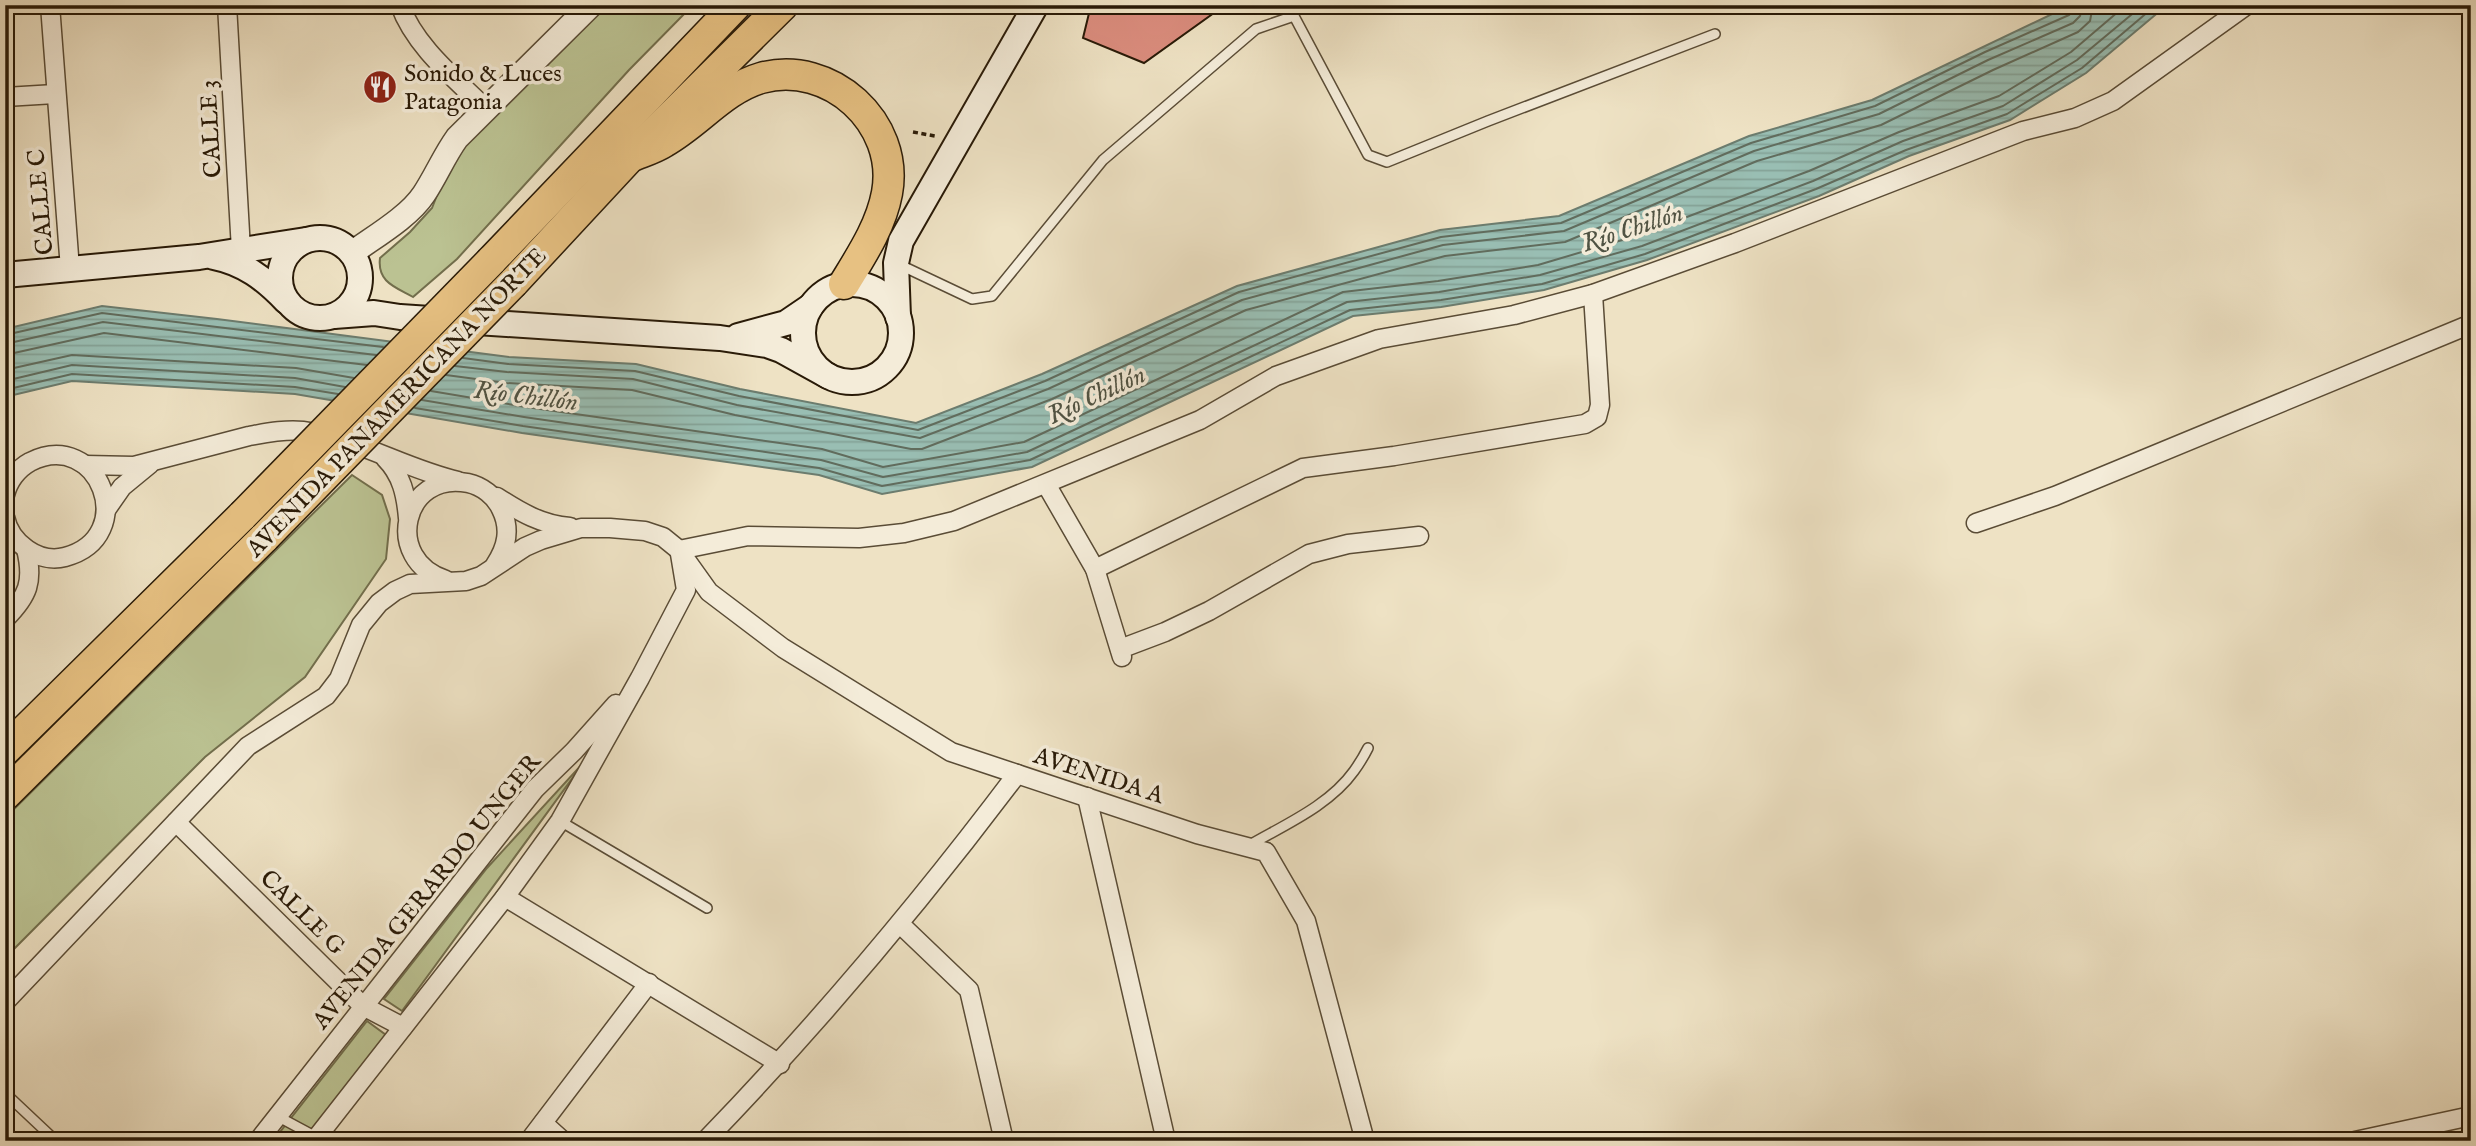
<svg xmlns="http://www.w3.org/2000/svg" width="2476" height="1146" font-family="'IM FELL English',serif">
  <style>
    .grass { fill: #bbc292; stroke: #726e4c; stroke-width: 2 }
    .water { fill: url(#water-rules); stroke: #6c7c6e; stroke-width: 2 }
    .lines { fill: none; stroke-linecap: round; stroke-linejoin: round }
    .shore { stroke: #616c5d; stroke-width: 2 }
    .building { fill: #da8c7d; stroke: #291a07; stroke-width: 2 }
    .service-casing { stroke: #5a4c36; stroke-width: 12 }
    .minor-casing { stroke: #5a4c36; stroke-width: 21 }
    .tertiary-casing { stroke: #5a4c36; stroke-width: 26 }
    .secondary-casing { stroke: #291a07; stroke-width: 28 }
    .trunk-casing { stroke: #291a07; stroke-width: 33 }
    .path { stroke: #291a07; stroke-width: 3.5; stroke-dasharray: 5 3.5; stroke-linecap: butt }
    .service { stroke: #f4ecd9; stroke-width: 9 }
    .minor { stroke: #f4ecd9; stroke-width: 18 }
    .tertiary { stroke: #f4ecd9; stroke-width: 23 }
    .secondary { stroke: #f4ecd9; stroke-width: 24 }
    .trunk { stroke: #e7c182; stroke-width: 30 }
    .trunk-bridge-casing { stroke: #291a07; stroke-width: 33; stroke-linecap: butt }
    .trunk-bridge { stroke: #e7c182; stroke-width: 30 }
    .labels { text-anchor: middle; stroke-width: 7; stroke-linejoin: round; paint-order: stroke }
    .poi-label { font-size: 24px; fill: #291a07; stroke: #f4ecd9; text-anchor: start }
    .street-label { font-size: 24px; fill: #291a07; stroke: #f4ecd9 }
    .water-label { font-size: 26px; font-style: italic; fill: #505343; stroke: #f4ecd9 }
  </style>
  <defs>
    <pattern id="water-rules" width="6" height="5" patternUnits="userSpaceOnUse" patternTransform="scale(1.75)"><rect width="6" height="5" fill="#99beb3"/><path d="M0 2.5h6" fill="none" stroke="#84a398"/></pattern>
  </defs>
  <rect width="100%" height="100%" fill="#eee2c4"/>
  <filter id="stains"><feTurbulence type="fractalNoise" baseFrequency=".00286" numOctaves="4"/><feColorMatrix values="0 0 0 0 .2 0 0 0 0 .09 0 0 0 0 .02 0 0 0 .5 -.17"/></filter>
  <radialGradient id="worn" r=".72"><stop offset=".6" stop-color="#630" stop-opacity="0"/><stop offset="1" stop-color="#630" stop-opacity=".3"/></radialGradient>
  <!-- grass -->
  <g class="grass">
    <path d="M607 5H693L629 70 457 259 413 297C395 287 377 282 380 258L410 232 432 208 443 180 466 140Z"/>
    <path d="M352 475 382 495 390 519 386 559 305 677 205 757 5 958V818Z"/>
    <path d="M585 761 402 1011 384 999 487 868Z"/>
    <path d="M367 1021 386 1035 303 1141H273Z"/>
  </g>
  <!-- water -->
  <path class="water" d="M2071 5H2167L2086 73 2010 120 1909 156 1819 196 1647 260 1544 290 1441 307 1353 316 1032 467 882 494 819 475 522 433 295 394 72 381 5 397V329L102 306 217 319 509 357 636 364 740 389 916 423 1042 374 1237 286 1440 230 1559 216 1749 136 1872 100Z"/>
  <g class="lines">
    <!-- shore -->
    <g class="shore">
      <path d="M5 335 102 313 383 347"/>
      <path d="M5 344 103 322 376 355"/>
      <path d="M5 355 104 333 367 365"/>
      <path d="M463 358 508 364 635 371 739 396 918 430 1045 381 1239 292 1441 237 1561 223 1751 143 1875 106 1985 52 2069 15 2073 11 2074 5"/>
      <path d="M455 366 507 372 633 379 737 405 920 438 1048 389 1242 300 1443 245 1564 231 1754 151 1879 114 1988 60 2073 23 2080 16 2083 5"/>
      <path d="M5 370 72 355 296 368 354 378"/>
      <path d="M446 375 506 383 632 390 735 415 911 449H922L1052 399 1246 310 1445 256 1565 242 1757 161 1881 125 1993 70 2078 32 2090 21 2093 5"/>
      <path d="M5 381 72 365 295 378 345 387"/>
      <path d="M5 390 72 374 295 387 338 394"/>
      <path d="M431 391 526 407 822 449 883 467 1024 442 1343 292 1438 281 1538 265 1639 235 1809 171 1899 132 1999 96 2071 52 2126 5"/>
      <path d="M422 400 524 417 821 460 883 477 1027 452 1347 302 1439 292 1540 275 1642 246 1813 181 1903 141 2003 106 2077 60 2143 5"/>
      <path d="M415 408 523 426 819 468 882 486 1030 460 1350 310 1441 300 1542 284 1645 254 1816 189 1906 150 2007 114 2082 68 2156 5"/>
    </g>
  </g>
  <!-- building -->
  <path class="building" d="M1091 5H1225L1144 63 1083 38Z"/>
  <g class="lines">
    <!-- service casing -->
    <g class="service-casing">
      <g id="service">
        <path d="M898 264 972 299 992 296 1103 160 1256 29 1294 16 1368 155 1387 162 1488 121 1715 34"/>
        <path d="M560 821 707 908"/>
        <path d="M1248 846C1284 825 1329 806 1354 771 1359 764 1364 756 1368 748"/>
        <path d="M5 1093 56 1141"/>
        <path d="M277 1116 318 1138"/>
      </g>
    </g>
    <!-- minor casing -->
    <g class="minor-casing">
      <g id="minor">
        <path d="M50 5 70 269"/>
        <path d="M227 5 241 250"/>
        <path d="M400 5C415 47 456 79 487 110"/>
        <path d="M5 97 55 94"/>
        <path d="M385 458C402 475 406 495 408 518"/>
        <path d="M85 465 134 466 249 436C266 433 285 429 303 431 357 438 405 469 458 481"/>
        <path d="M1046 484 1095 569 1122 657"/>
        <path d="M5 495C8 482 17 469 30 462 99 427 141 537 65 557 39 564 10 543 5 517"/>
        <path d="M497 497C520 512 542 525 570 527"/>
        <path d="M106 510 122 487 150 464"/>
        <path d="M1976 523 2055 496 2471 324"/>
        <path d="M679 550 748 536 859 538 904 533 954 521 1200 420 1276 376 1379 339 1514 315 1593 294 1735 243 2023 131 2075 118 2113 101 2247 5"/>
        <path d="M1095 569 1303 468 1394 456 1585 424 1597 417 1600 405 1593 294"/>
        <path d="M446 580C382 560 403 470 468 483 482 486 495 496 501 509 511 529 507 547 495 565"/>
        <path d="M5 619C28 596 34 582 26 549"/>
        <path d="M1120 649 1165 632 1209 611 1309 554 1348 544 1419 536"/>
        <path d="M1087 797 1166 1141"/>
        <path d="M176 822 363 1006 403 1027"/>
        <path d="M505 897 780 1064"/>
        <path d="M900 924 969 990 1004 1141"/>
        <path d="M5 1002 248 746 326 696 339 679 361 625 379 603 395 591 410 584 466 581 481 576 525 547 541 540 581 528H610L645 531 663 537 679 550 709 592 783 648 951 752 1197 834 1266 852 1306 921 1365 1141"/>
        <path d="M543 1123 563 1141"/>
        <path d="M258 1141 535 789 574 751 616 704"/>
        <path d="M314 1141 505 897 560 821 640 678 686 590 680 554"/>
        <path d="M529 1141 649 983"/>
        <path d="M705 1141C817 1025 920 903 1017 774"/>
        <path d="M2355 1141 2471 1116"/>
      </g>
    </g>
    <!-- tertiary casing -->
    <g class="tertiary-casing">
      <path id="tertiary" d="M352 253C374 237 409 217 424 194 436 176 444 156 457 138L591 5"/>
    </g>
    <!-- secondary casing -->
    <g class="secondary-casing">
      <g id="secondary">
        <circle cx="320" cy="278" r="40"/>
        <path d="M214 257C244 263 265 279 286 301"/>
        <path d="M5 275 199 257 306 240"/>
        <circle cx="852" cy="333" r="49"/>
        <path d="M334 316 374 313 400 317 720 338 767 345 781 350 828 376"/>
        <path d="M898 317 896 263 901 241 1036 5"/>
        <path d="M738 336 786 323 811 306"/>
      </g>
    </g>
    <!-- trunk casing -->
    <g class="trunk-casing">
      <g id="trunk">
        <path d="M630 157C641 152 653 149 664 142 698 123 723 89 761 78 830 59 900 123 887 193 881 226 861 256 844 284"/>
        <path d="M491 261 736 5"/>
        <path d="M513 283 630 157 783 5"/>
        <path d="M5 750 243 515"/>
        <path d="M5 795 265 537"/>
      </g>
    </g>
    <!-- path -->
    <path class="path" d="M913 132 935 136"/>
    <!-- service -->
    <use href="#service" class="service"/>
    <!-- minor -->
    <use href="#minor" class="minor"/>
    <!-- tertiary -->
    <use href="#tertiary" class="tertiary"/>
    <!-- secondary -->
    <use href="#secondary" class="secondary"/>
    <!-- trunk -->
    <use href="#trunk" class="trunk"/>
    <!-- trunk-bridge casing -->
    <g class="trunk-bridge-casing">
      <g id="trunk-bridge">
        <path d="M243 515 491 261"/>
        <path d="M265 537 513 283"/>
      </g>
    </g>
    <!-- trunk-bridge -->
    <use href="#trunk-bridge" class="trunk-bridge"/>
  </g>
  <!-- icons -->
  <defs>
    <g id="restaurant-disc" transform="scale(1.75)"><circle r="9.5" fill="#8f2418" stroke="#f4ecd9"/><path d="M-5-6h1v4h1v-4h1v4h1v-4h1v5L-1.5 .5V6h-2V.5L-5-1ZM5-6V6H3V1.5H1.5Q1.5-4 5-6Z" fill="#fff"/></g>
  </defs>
  <g fill-rule="evenodd">
    <use href="#restaurant-disc" x="380" y="87"/>
  </g>
  <g class="labels">
    <!-- poi labels -->
    <g class="poi-label">
      <text x="404" y="81">Sonido &amp; Luces<tspan x="404" dy="28">Patagonia</tspan></text>
    </g>
    <!-- street labels -->
    <g class="street-label">
      <text transform="translate(210 129) rotate(-93)" y="8">CALLE 3</text>
      <text transform="translate(40 202) rotate(-95)" y="8">CALLE C</text>
      <text transform="translate(396 402) rotate(-46)" y="8">AVENIDA PANAMERICANA NORTE</text>
      <text transform="translate(1099 775) rotate(18)" y="8">AVENIDA A</text>
      <text transform="translate(426 891) rotate(-51)" y="8">AVENIDA GERARDO UNGER</text>
      <text transform="translate(303 912) rotate(45)" y="8">CALLE G</text>
    </g>
    <!-- water labels -->
    <g class="water-label">
      <text transform="translate(1632 227) rotate(-18)" y="9">Río Chillón</text>
      <text transform="translate(1096 394) rotate(-25)" y="9">Río Chillón</text>
      <text transform="translate(526 395) rotate(7)" y="9">Río Chillón</text>
    </g>
  </g>
  <!-- margin -->
  <rect width="2476" height="1146" fill="none" stroke="#eee2c4" stroke-width="28"/>
  <rect x="7" y="7" width="2462" height="1132" fill="none" stroke="#291a07" stroke-width="3.5"/>
  <rect x="14" y="14" width="2448" height="1118" fill="none" stroke="#291a07" stroke-width="2"/>
  <rect width="100%" height="100%" filter="url(#stains)"/>
  <rect width="100%" height="100%" fill="url(#worn)"/>
</svg>
